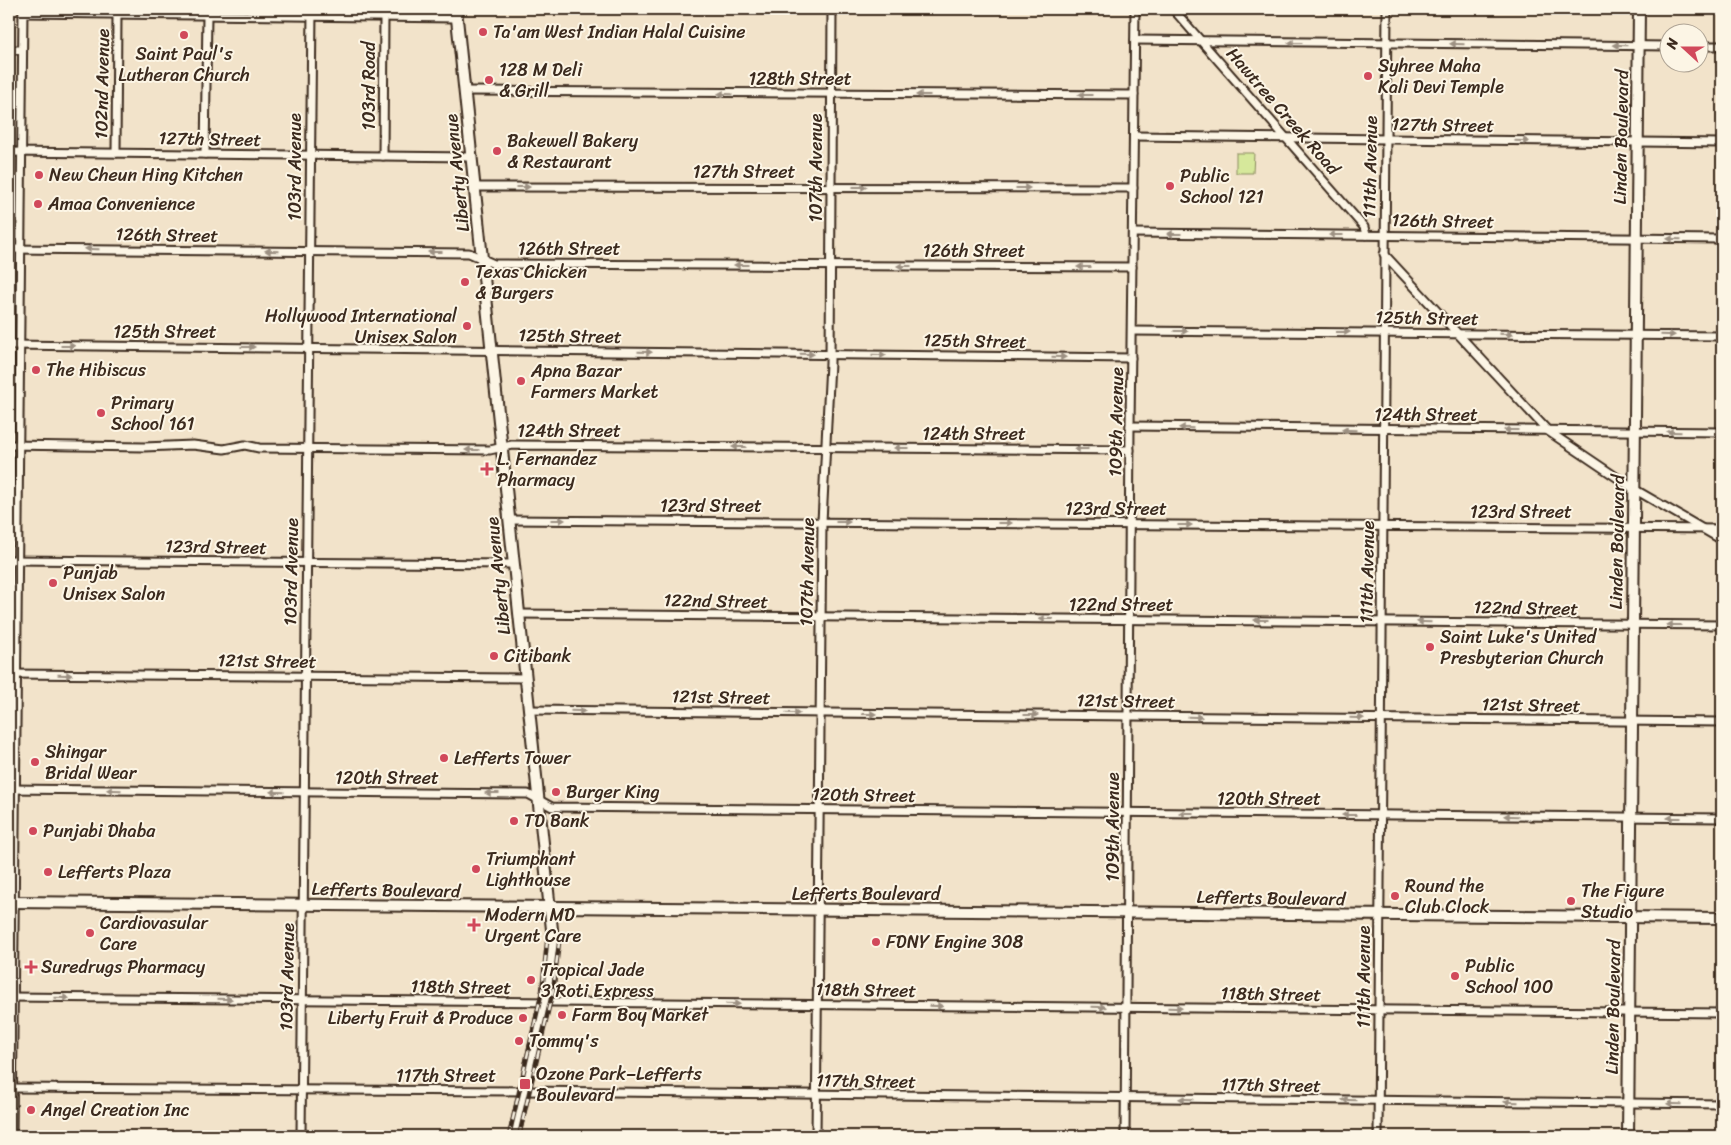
<svg xmlns="http://www.w3.org/2000/svg" width="1731" height="1145" font-family="Sriracha,sans-serif">
  <style>
    .green { fill: #d6e89b; stroke: #88895c }
    .lines { fill: none; stroke-linecap: round; stroke-linejoin: round }
    .street-casing { stroke: #3b2a1e; stroke-width: 11 }
    .secondary-casing { stroke: #3b2a1e; stroke-width: 14 }
    .street { stroke: #fcf5e5; stroke-width: 7 }
    .secondary { stroke: #fcf5e5; stroke-width: 10 }
    .rail-casing { stroke: #3b2a1e; stroke-width: 4.5 }
    .rail { stroke: #fcf5e5; stroke-width: 2.5; stroke-dasharray: 8; stroke-linecap: butt }
    .oneway { fill: #9c9082 }
    .poi-dot { fill: #d1495b; stroke: #fcf5e5; stroke-width: 2 }
    .labels { text-anchor: middle; stroke-width: 4; stroke-linejoin: round; paint-order: stroke }
    .poi-label { font-size: 18px; fill: #3b2a1e; stroke: #fcf5e5; text-anchor: start }
    .street-label { font-size: 18px; fill: #3b2a1e; stroke: #fcf5e5 }
  </style>
  <rect width="100%" height="100%" fill="#f2e3ca"/>
  <filter id="ink" filterUnits="userSpaceOnUse"><feTurbulence type="fractalNoise" baseFrequency=".02" numOctaves="2"/><feDisplacementMap in="SourceGraphic" scale="10" xChannelSelector="R" yChannelSelector="G"/><feConvolveMatrix kernelMatrix="1 2 1 2 8 2 1 2 1" color-interpolation-filters="sRGB"/></filter>
  <g filter="url(#ink)">
    <!-- green -->
    <path class="green" d="M1236 153H1254L1253 173H1236Z"/>
    <g class="lines">
      <!-- street casing -->
      <g class="street-casing">
        <g id="street">
          <path d="M1173 9 1364 227 1366 235"/>
          <path d="M23 13 457 18"/>
          <path d="M1135 40 1668 46"/>
          <path d="M1698 46H1722"/>
          <path d="M9 50H22"/>
          <path d="M465 91 1134 95"/>
          <path d="M1134 136 1722 143"/>
          <path d="M9 152 471 157"/>
          <path d="M116 153 117 14"/>
          <path d="M205 154 207 15"/>
          <path d="M383 156 384 17"/>
          <path d="M474 187 1133 188"/>
          <path d="M1133 233 1722 239"/>
          <path d="M9 249 469 253 494 264 1132 267"/>
          <path d="M1384 254 1548 431 1634 489 1722 540"/>
          <path d="M1132 331 1722 336"/>
          <path d="M9 345 1131 358"/>
          <path d="M1130 426 1722 432"/>
          <path d="M9 445 144 447 193 445 224 449 245 445 259 448 490 450 512 445 1130 450"/>
          <path d="M509 520 1722 529"/>
          <path d="M9 560 513 564"/>
          <path d="M519 614 1722 625"/>
          <path d="M9 674 526 678"/>
          <path d="M529 710 1722 722"/>
          <path d="M9 789 528 794 552 807 1722 818"/>
          <path d="M9 997 1722 1013"/>
          <path d="M9 1088 525 1091 1722 1104"/>
          <path d="M12 1136 23 9"/>
          <path d="M301 1136 312 9"/>
          <path d="M816 1136 822 522 830 363 832 9"/>
          <path d="M1125 1136 1130 426 1135 9"/>
          <path d="M1378 1136 1387 9"/>
        </g>
      </g>
      <!-- secondary casing -->
      <g class="secondary-casing">
        <g id="secondary">
          <path d="M456 9 553 939 550 978 514 1136"/>
          <path d="M9 902 1722 918"/>
          <path d="M1628 1136 1639 9"/>
        </g>
      </g>
      <!-- street -->
      <use href="#street" class="street"/>
      <!-- secondary -->
      <use href="#secondary" class="secondary"/>
      <!-- rail casing -->
      <g class="rail-casing">
        <g id="rail">
          <path d="M509 1136 542 991 547 942"/>
          <path d="M519 1136 553 990 559 943"/>
        </g>
      </g>
      <!-- rail -->
      <use href="#rail" class="rail"/>
    </g>
    <!-- one-way arrows -->
    <defs><path id="oneway-solid" d="M-6-.8H1V-3.2L6.5 0L1 3.2V.8H-6Z" transform="scale(1.25)"/></defs>
    <g class="oneway">
      <use href="#oneway-solid" transform="translate(1295 43) rotate(-180)"/>
      <use href="#oneway-solid" transform="translate(1457 44) rotate(-179)"/>
      <use href="#oneway-solid" transform="translate(1620 45) rotate(-179)"/>
      <use href="#oneway-solid" transform="translate(725 94) rotate(-179)"/>
      <use href="#oneway-solid" transform="translate(923 95) rotate(-180)"/>
      <use href="#oneway-solid" transform="translate(1085 95) rotate(-180)"/>
      <use href="#oneway-solid" transform="translate(1522 141) rotate(1)"/>
      <use href="#oneway-solid" transform="translate(523 187)"/>
      <use href="#oneway-solid" transform="translate(860 187)"/>
      <use href="#oneway-solid" transform="translate(1023 188)"/>
      <use href="#oneway-solid" transform="translate(1174 234) rotate(-180)"/>
      <use href="#oneway-solid" transform="translate(1336 235) rotate(-180)"/>
      <use href="#oneway-solid" transform="translate(1674 239) rotate(-179)"/>
      <use href="#oneway-solid" transform="translate(92 249) rotate(-179)"/>
      <use href="#oneway-solid" transform="translate(272 251) rotate(-179)"/>
      <use href="#oneway-solid" transform="translate(435 252) rotate(-180)"/>
      <use href="#oneway-solid" transform="translate(741 265) rotate(-180)"/>
      <use href="#oneway-solid" transform="translate(904 266) rotate(-180)"/>
      <use href="#oneway-solid" transform="translate(1084 267) rotate(-180)"/>
      <use href="#oneway-solid" transform="translate(1181 331)"/>
      <use href="#oneway-solid" transform="translate(1343 332)"/>
      <use href="#oneway-solid" transform="translate(1506 334) rotate(1)"/>
      <use href="#oneway-solid" transform="translate(1668 335) rotate(1)"/>
      <use href="#oneway-solid" transform="translate(68 346)"/>
      <use href="#oneway-solid" transform="translate(248 347)"/>
      <use href="#oneway-solid" transform="translate(645 352) rotate(1)"/>
      <use href="#oneway-solid" transform="translate(807 354) rotate(1)"/>
      <use href="#oneway-solid" transform="translate(879 355) rotate(1)"/>
      <use href="#oneway-solid" transform="translate(1059 357) rotate(1)"/>
      <use href="#oneway-solid" transform="translate(1186 428) rotate(-179)"/>
      <use href="#oneway-solid" transform="translate(1349 430) rotate(-179)"/>
      <use href="#oneway-solid" transform="translate(1511 430) rotate(-180)"/>
      <use href="#oneway-solid" transform="translate(1674 432) rotate(-179)"/>
      <use href="#oneway-solid" transform="translate(739 447) rotate(-180)"/>
      <use href="#oneway-solid" transform="translate(901 448) rotate(-180)"/>
      <use href="#oneway-solid" transform="translate(1081 449) rotate(-180)"/>
      <use href="#oneway-solid" transform="translate(472 450) rotate(-180)"/>
      <use href="#oneway-solid" transform="translate(558 520)"/>
      <use href="#oneway-solid" transform="translate(843 522)"/>
      <use href="#oneway-solid" transform="translate(1005 523)"/>
      <use href="#oneway-solid" transform="translate(1185 525)"/>
      <use href="#oneway-solid" transform="translate(1046 619) rotate(-180)"/>
      <use href="#oneway-solid" transform="translate(1261 620) rotate(-180)"/>
      <use href="#oneway-solid" transform="translate(1424 622) rotate(-179)"/>
      <use href="#oneway-solid" transform="translate(1674 625) rotate(-180)"/>
      <use href="#oneway-solid" transform="translate(65 675) rotate(1)"/>
      <use href="#oneway-solid" transform="translate(578 711) rotate(1)"/>
      <use href="#oneway-solid" transform="translate(793 713) rotate(1)"/>
      <use href="#oneway-solid" transform="translate(869 714)"/>
      <use href="#oneway-solid" transform="translate(1031 715)"/>
      <use href="#oneway-solid" transform="translate(1195 717) rotate(1)"/>
      <use href="#oneway-solid" transform="translate(1357 718) rotate(1)"/>
      <use href="#oneway-solid" transform="translate(114 790) rotate(-179)"/>
      <use href="#oneway-solid" transform="translate(277 792) rotate(-179)"/>
      <use href="#oneway-solid" transform="translate(492 793) rotate(-180)"/>
      <use href="#oneway-solid" transform="translate(1186 813) rotate(-180)"/>
      <use href="#oneway-solid" transform="translate(1349 815) rotate(-180)"/>
      <use href="#oneway-solid" transform="translate(1511 816) rotate(-179)"/>
      <use href="#oneway-solid" transform="translate(1674 818) rotate(-180)"/>
      <use href="#oneway-solid" transform="translate(62 998) rotate(1)"/>
      <use href="#oneway-solid" transform="translate(225 999) rotate(1)"/>
      <use href="#oneway-solid" transform="translate(733 1004) rotate(1)"/>
      <use href="#oneway-solid" transform="translate(936 1006) rotate(1)"/>
      <use href="#oneway-solid" transform="translate(1099 1007) rotate(1)"/>
      <use href="#oneway-solid" transform="translate(1175 1008) rotate(1)"/>
      <use href="#oneway-solid" transform="translate(1186 1099) rotate(-179)"/>
      <use href="#oneway-solid" transform="translate(1349 1100) rotate(-179)"/>
      <use href="#oneway-solid" transform="translate(1511 1102) rotate(-179)"/>
      <use href="#oneway-solid" transform="translate(1674 1104) rotate(-179)"/>
    </g>
  </g>
  <!-- markers -->
  <g class="poi-dot">
    <circle cx="483" cy="32" r="5"/>
    <circle cx="184" cy="35" r="5"/>
    <circle cx="1368" cy="76" r="5"/>
    <circle cx="489" cy="80" r="5"/>
    <circle cx="497" cy="151" r="5"/>
    <circle cx="39" cy="175" r="5"/>
    <circle cx="1170" cy="186" r="5"/>
    <circle cx="38" cy="204" r="5"/>
    <circle cx="465" cy="282" r="5"/>
    <circle cx="467" cy="326" r="5"/>
    <circle cx="36" cy="370" r="5"/>
    <circle cx="521" cy="381" r="5"/>
    <circle cx="101" cy="413" r="5"/>
    <path d="M484.5 461.5h5v5h5v5h-5v5h-5v-5h-5v-5h5z"/>
    <circle cx="53" cy="583" r="5"/>
    <circle cx="1430" cy="647" r="5"/>
    <circle cx="494" cy="656" r="5"/>
    <circle cx="444" cy="758" r="5"/>
    <circle cx="35" cy="762" r="5"/>
    <circle cx="556" cy="792" r="5"/>
    <circle cx="514" cy="821" r="5"/>
    <circle cx="33" cy="831" r="5"/>
    <circle cx="476" cy="869" r="5"/>
    <circle cx="48" cy="872" r="5"/>
    <circle cx="1395" cy="896" r="5"/>
    <circle cx="1571" cy="901" r="5"/>
    <path d="M471.5 917.5h5v5h5v5h-5v5h-5v-5h-5v-5h5z"/>
    <circle cx="90" cy="933" r="5"/>
    <circle cx="876" cy="942" r="5"/>
    <path d="M28.5 959.5h5v5h5v5h-5v5h-5v-5h-5v-5h5z"/>
    <circle cx="1455" cy="976" r="5"/>
    <circle cx="531" cy="980" r="5"/>
    <circle cx="562" cy="1015" r="5"/>
    <circle cx="523" cy="1018" r="5"/>
    <circle cx="519" cy="1041" r="5"/>
    <rect x="519" y="1078" width="12" height="12" rx="2.5"/>
    <circle cx="31" cy="1110" r="5"/>
  </g>
  <g class="labels">
    <!-- poi labels -->
    <g class="poi-label">
      <text x="493" y="38">Ta'am West Indian Halal Cuisine</text>
      <text x="184" y="60" text-anchor="middle">Saint Paul's<tspan x="184" dy="21">Lutheran Church</tspan></text>
      <text x="1378" y="72">Syhree Maha<tspan x="1378" dy="21">Kali Devi Temple</tspan></text>
      <text x="499" y="76">128 M Deli<tspan x="499" dy="21">&amp; Grill</tspan></text>
      <text x="507" y="147">Bakewell Bakery<tspan x="507" dy="21">&amp; Restaurant</tspan></text>
      <text x="49" y="181">New Cheun Hing Kitchen</text>
      <text x="1180" y="182">Public<tspan x="1180" dy="21">School 121</tspan></text>
      <text x="48" y="210">Amaa Convenience</text>
      <text x="475" y="278">Texas Chicken<tspan x="475" dy="21">&amp; Burgers</tspan></text>
      <text x="457" y="322" text-anchor="end">Hollywood International<tspan x="457" dy="21">Unisex Salon</tspan></text>
      <text x="46" y="376">The Hibiscus</text>
      <text x="531" y="377">Apna Bazar<tspan x="531" dy="21">Farmers Market</tspan></text>
      <text x="111" y="409">Primary<tspan x="111" dy="21">School 161</tspan></text>
      <text x="497" y="465">L. Fernandez<tspan x="497" dy="21">Pharmacy</tspan></text>
      <text x="63" y="579">Punjab<tspan x="63" dy="21">Unisex Salon</tspan></text>
      <text x="1440" y="643">Saint Luke's United<tspan x="1440" dy="21">Presbyterian Church</tspan></text>
      <text x="504" y="662">Citibank</text>
      <text x="45" y="758">Shingar<tspan x="45" dy="21">Bridal Wear</tspan></text>
      <text x="454" y="764">Lefferts Tower</text>
      <text x="566" y="798">Burger King</text>
      <text x="524" y="827">TD Bank</text>
      <text x="43" y="837">Punjabi Dhaba</text>
      <text x="486" y="865">Triumphant<tspan x="486" dy="21">Lighthouse</tspan></text>
      <text x="58" y="878">Lefferts Plaza</text>
      <text x="1405" y="892">Round the<tspan x="1405" dy="21">Club Clock</tspan></text>
      <text x="1581" y="897">The Figure<tspan x="1581" dy="21">Studio</tspan></text>
      <text x="485" y="921">Modern MD<tspan x="485" dy="21">Urgent Care</tspan></text>
      <text x="100" y="929">Cardiovasular<tspan x="100" dy="21">Care</tspan></text>
      <text x="886" y="948">FDNY Engine 308</text>
      <text x="1465" y="972">Public<tspan x="1465" dy="21">School 100</tspan></text>
      <text x="41" y="973">Suredrugs Pharmacy</text>
      <text x="541" y="976">Tropical Jade<tspan x="541" dy="21">3 Roti Express</tspan></text>
      <text x="572" y="1021">Farm Boy Market</text>
      <text x="513" y="1024" text-anchor="end">Liberty Fruit &amp; Produce</text>
      <text x="529" y="1047">Tommy's</text>
      <text x="536" y="1080">Ozone Park–Lefferts<tspan x="536" dy="21">Boulevard</tspan></text>
      <text x="41" y="1116">Angel Creation Inc</text>
    </g>
    <!-- street labels -->
    <g class="street-label">
      <text x="800" y="85">128th Street</text>
      <text transform="translate(102 84) rotate(-89)" y="6">102nd Avenue</text>
      <text transform="translate(369 86) rotate(-90)" y="6">103rd Road</text>
      <text transform="translate(1283 111) rotate(49)" y="6">Hawtree Creek Road</text>
      <text transform="translate(1443 125) rotate(1)" y="6">127th Street</text>
      <text transform="translate(1621 137) rotate(-89)" y="6">Linden Boulevard</text>
      <text transform="translate(210 139) rotate(1)" y="6">127th Street</text>
      <text transform="translate(295 167) rotate(-90)" y="6">103rd Avenue</text>
      <text transform="translate(1370 167) rotate(-89)" y="6">111th Avenue</text>
      <text transform="translate(816 168) rotate(-90)" y="6">107th Avenue</text>
      <text x="744" y="178">127th Street</text>
      <text transform="translate(457 173) rotate(-96)" y="6">Liberty Avenue</text>
      <text transform="translate(1443 221) rotate(1)" y="6">126th Street</text>
      <text transform="translate(167 235) rotate(1)" y="6">126th Street</text>
      <text x="569" y="255">126th Street</text>
      <text x="974" y="257">126th Street</text>
      <text transform="translate(1427 318) rotate(1)" y="6">125th Street</text>
      <text x="165" y="338">125th Street</text>
      <text transform="translate(570 336) rotate(1)" y="6">125th Street</text>
      <text transform="translate(975 341) rotate(1)" y="6">125th Street</text>
      <text x="1426" y="421">124th Street</text>
      <text transform="translate(1116 422) rotate(-89)" y="6">109th Avenue</text>
      <text x="569" y="437">124th Street</text>
      <text x="974" y="440">124th Street</text>
      <text x="711" y="512">123rd Street</text>
      <text x="1116" y="515">123rd Street</text>
      <text x="1521" y="518">123rd Street</text>
      <text transform="translate(1617 542) rotate(-89)" y="6">Linden Boulevard</text>
      <text transform="translate(216 547) rotate(1)" y="6">123rd Street</text>
      <text transform="translate(291 572) rotate(-89)" y="6">103rd Avenue</text>
      <text transform="translate(807 572) rotate(-89)" y="6">107th Avenue</text>
      <text transform="translate(1367 572) rotate(-89)" y="6">111th Avenue</text>
      <text transform="translate(498 576) rotate(-96)" y="6">Liberty Avenue</text>
      <text transform="translate(716 601) rotate(1)" y="6">122nd Street</text>
      <text x="1121" y="611">122nd Street</text>
      <text transform="translate(1526 608) rotate(1)" y="6">122nd Street</text>
      <text transform="translate(267 661) rotate(1)" y="6">121st Street</text>
      <text transform="translate(721 697) rotate(1)" y="6">121st Street</text>
      <text transform="translate(1126 701) rotate(1)" y="6">121st Street</text>
      <text transform="translate(1531 705) rotate(1)" y="6">121st Street</text>
      <text x="387" y="784">120th Street</text>
      <text transform="translate(864 795) rotate(1)" y="6">120th Street</text>
      <text x="1269" y="805">120th Street</text>
      <text transform="translate(1113 827) rotate(-90)" y="6">109th Avenue</text>
      <text transform="translate(386 890) rotate(1)" y="6">Lefferts Boulevard</text>
      <text x="866" y="900">Lefferts Boulevard</text>
      <text transform="translate(1271 898) rotate(1)" y="6">Lefferts Boulevard</text>
      <text transform="translate(287 977) rotate(-89)" y="6">103rd Avenue</text>
      <text transform="translate(1364 977) rotate(-90)" y="6">111th Avenue</text>
      <text transform="translate(461 987) rotate(1)" y="6">118th Street</text>
      <text transform="translate(866 990) rotate(1)" y="6">118th Street</text>
      <text transform="translate(1271 994) rotate(1)" y="6">118th Street</text>
      <text transform="translate(1613 1007) rotate(-89)" y="6">Linden Boulevard</text>
      <text x="446" y="1082">117th Street</text>
      <text transform="translate(866 1081) rotate(1)" y="6">117th Street</text>
      <text transform="translate(1271 1085) rotate(1)" y="6">117th Street</text>
    </g>
  </g>
  <!-- margin -->
  <rect width="1731" height="1145" fill="none" stroke="#fcf5e5" stroke-width="30"/>
  <rect x="15" y="15" width="1701" height="1115" fill="none" stroke="#3b2a1e" stroke-width="2" filter="url(#ink)"/>
  <!-- north arrow -->
  <g transform="translate(1684 48) rotate(291)"><circle r="24" fill="#fcf5e5" stroke="#afa495"/>
  <path d="M0-4L9 19L0 12L-9 19Z" fill="#d1495b"/>
  <text y="-8" font-size="14" font-weight="bold" text-anchor="middle" fill="#3b2a1e">N</text>
  </g>
</svg>
